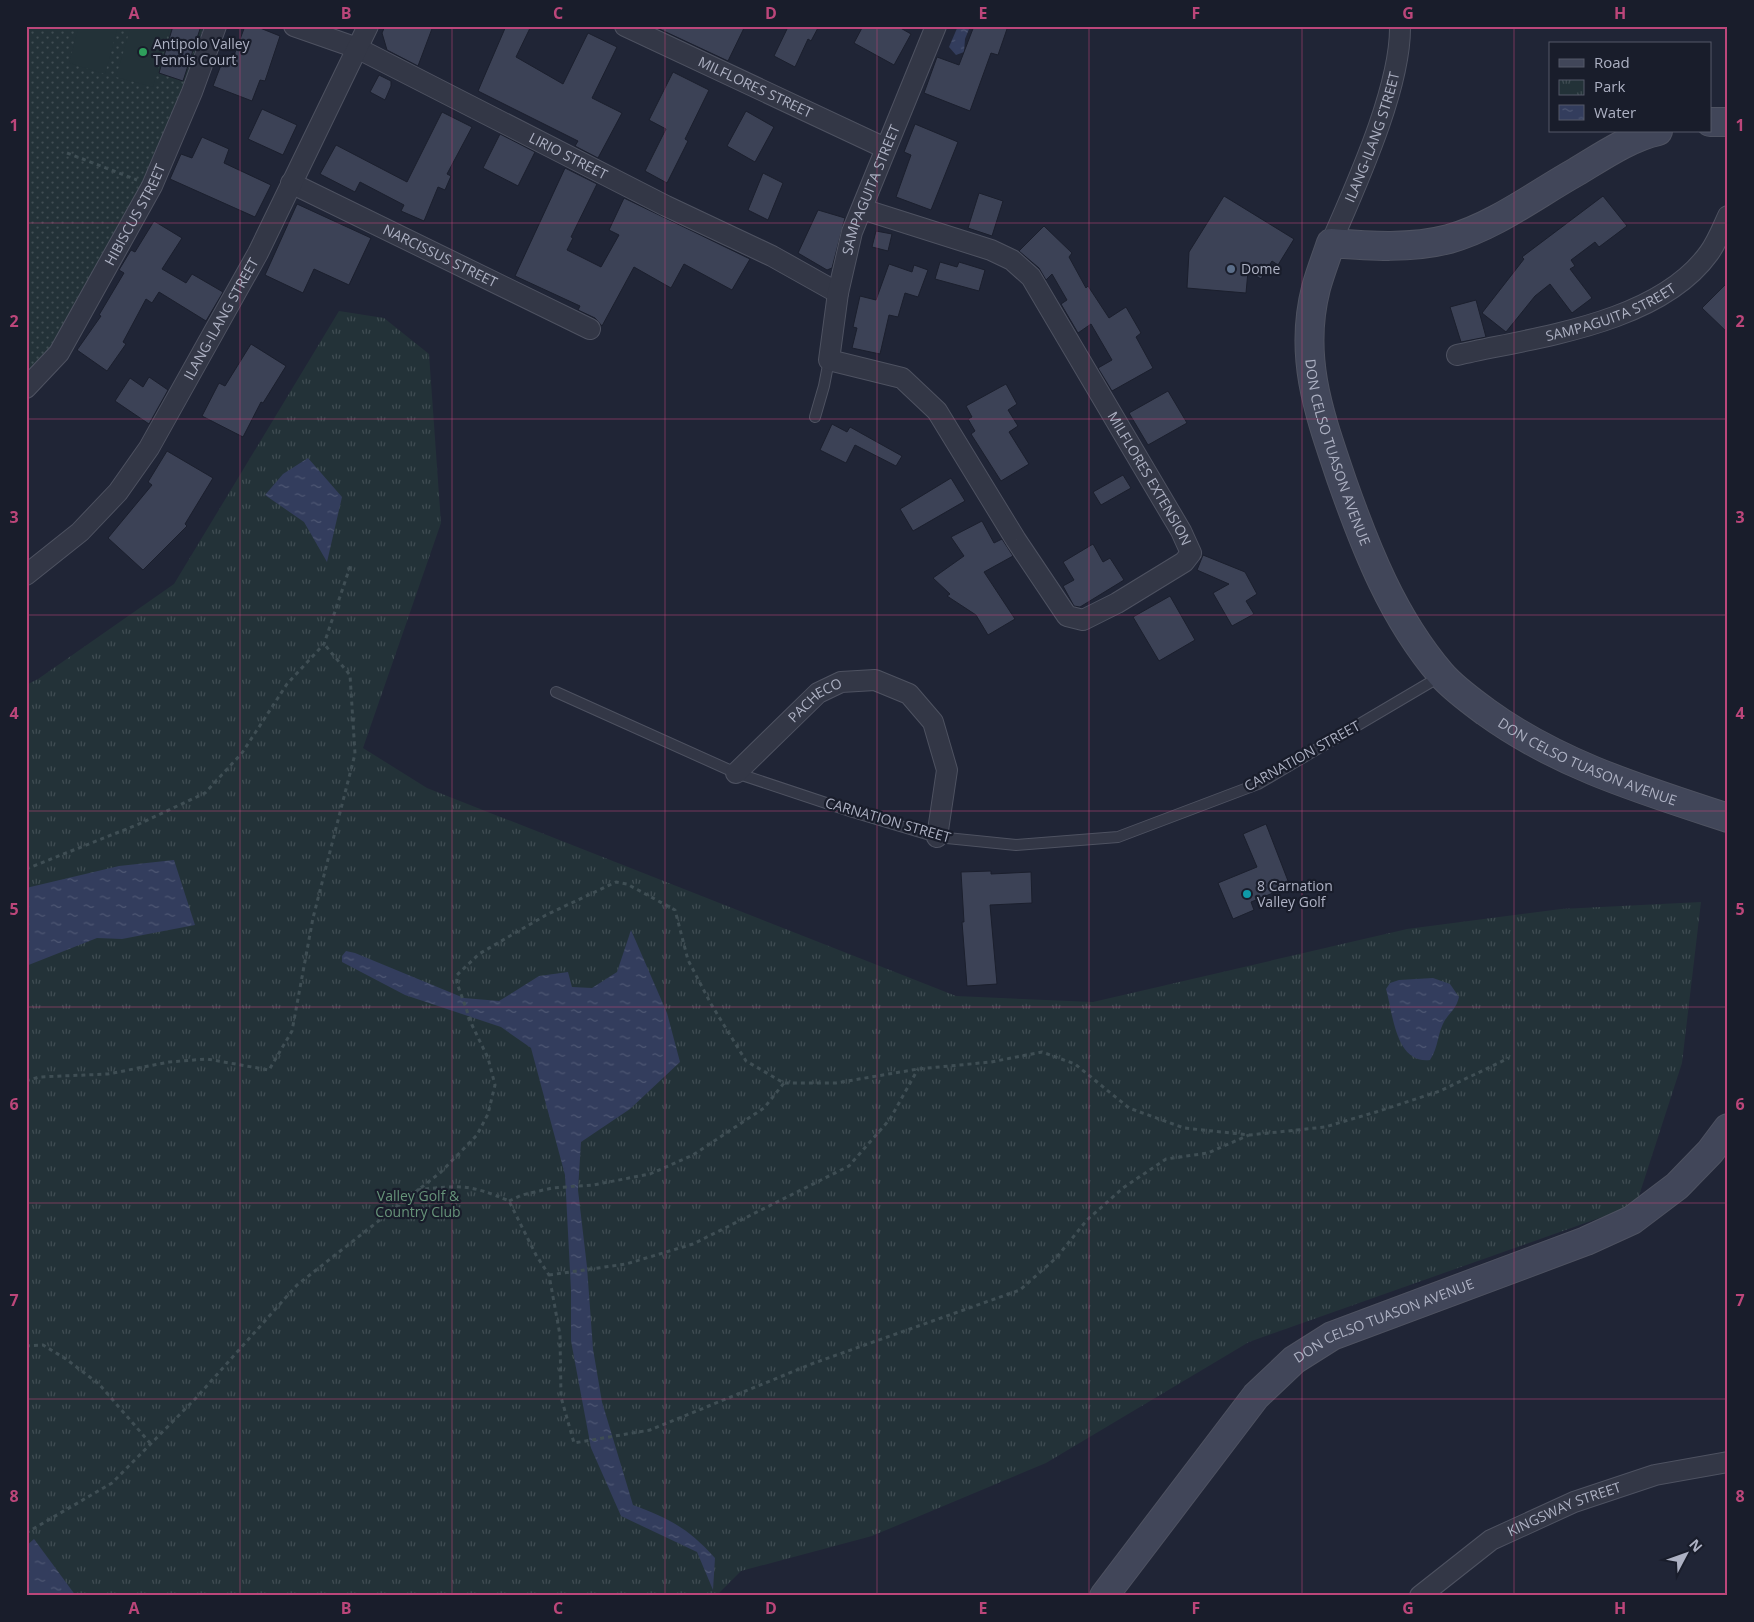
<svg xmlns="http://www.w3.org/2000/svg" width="1754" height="1622" font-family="'Open Sans',sans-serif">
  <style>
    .grass { fill: url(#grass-dots) }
    .park { fill: url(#park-tufts) }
    .garden { fill: #233238 }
    .water { fill: url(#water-ripples) }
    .building { fill: #3c4256; stroke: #1b1f2d }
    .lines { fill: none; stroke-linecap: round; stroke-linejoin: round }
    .lane-casing { stroke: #4e5261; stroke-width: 12 }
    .street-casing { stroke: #4e5261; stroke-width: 22 }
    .secondary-casing { stroke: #4e5261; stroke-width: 30 }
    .path { stroke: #3f4e54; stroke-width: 3; stroke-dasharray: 4 4; stroke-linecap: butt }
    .lane { stroke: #333746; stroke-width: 10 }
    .street { stroke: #333746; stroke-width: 20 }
    .secondary { stroke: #414659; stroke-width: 28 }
    .grid { fill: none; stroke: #bc467a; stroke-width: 1; stroke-opacity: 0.55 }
    .leisure-dot { fill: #2e9e5b; stroke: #191d2b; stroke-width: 2 }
    .service-dot { fill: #5c6f8a; stroke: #191d2b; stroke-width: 2 }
    .culture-dot { fill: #0f9aa8; stroke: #191d2b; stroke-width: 2 }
    .labels { text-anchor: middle; stroke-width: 4.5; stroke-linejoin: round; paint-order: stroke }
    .poi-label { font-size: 14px; fill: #adb1c3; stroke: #191d2b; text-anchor: start }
    .street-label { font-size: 14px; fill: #adb1c3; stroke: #191d2b }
    .park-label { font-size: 14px; fill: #669379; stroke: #191d2b }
    .neatline { fill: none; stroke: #bc467a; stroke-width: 2 }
    .grid-label { font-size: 16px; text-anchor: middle; font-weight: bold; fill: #bc467a }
  </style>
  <defs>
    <pattern id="grass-dots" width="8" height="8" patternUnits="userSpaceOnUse" patternTransform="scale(1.25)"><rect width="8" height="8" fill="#233238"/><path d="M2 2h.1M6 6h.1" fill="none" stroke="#404d53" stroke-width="1.8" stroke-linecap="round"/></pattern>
    <pattern id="park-tufts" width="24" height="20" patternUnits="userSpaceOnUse" patternTransform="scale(1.25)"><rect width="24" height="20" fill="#233238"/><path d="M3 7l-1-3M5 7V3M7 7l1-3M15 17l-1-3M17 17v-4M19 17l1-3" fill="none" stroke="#404d53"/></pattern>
    <pattern id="water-ripples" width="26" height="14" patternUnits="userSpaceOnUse" patternTransform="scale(1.25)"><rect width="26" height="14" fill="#333d5d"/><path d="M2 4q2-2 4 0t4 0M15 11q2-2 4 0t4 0" fill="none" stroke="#4e5773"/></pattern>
  </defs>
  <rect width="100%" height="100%" fill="#202536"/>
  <!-- grass -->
  <path class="grass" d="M26 26H204L175 109 146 176 50 348 26 374Z"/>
  <!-- park -->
  <path class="park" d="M339 311 384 318 429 354 441 523 363 748 427 788 956 996 1093 1002 1407 929 1561 909 1701 902 1682 1063 1636 1205 1249 1342 1046 1463 872 1536 741 1571 716 1596H26V685L38 679 174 584Z"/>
  <!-- garden -->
  <g class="garden">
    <path d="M79 26H118L105 74 69 63Z"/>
    <path d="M131 26H170L153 87 116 77Z"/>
  </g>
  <!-- water -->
  <g class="water">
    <path d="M958 26 969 29 965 39 964 52 956 55 949 47Z"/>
    <path d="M308 458 342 497 327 562 304 522 265 495 283 474Z"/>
    <path d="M174 860 195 925 122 939 97 938 26 966V888L119 866Z"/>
    <path d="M631 930 667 1013 680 1062 630 1109 581 1142 578 1190 587 1267 593 1349 602 1402 633 1505C669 1518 689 1529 715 1558L713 1590 697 1552 621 1516 591 1448 571 1341V1290L565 1175 531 1048 501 1027 405 995 342 962V956L346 951 355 953 464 998 499 1001 539 976 568 972 572 987 592 988 617 972Z"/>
    <path d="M1433 978 1450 984 1459 997C1456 1009 1451 1011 1445 1020 1437 1033 1439 1047 1430 1060 1395 1064 1393 1013 1386 989L1390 983 1399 980Z"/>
    <path d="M34 1539 76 1596H32L26 1589V1546Z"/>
  </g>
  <!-- building -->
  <g class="building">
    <path d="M173 26H201L183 81 159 73Z"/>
    <path d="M245 26H255L280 36 265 81 260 80 252 101 213 86 221 65 226 67 229 56 233 58Z"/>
    <path d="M385 26H433L418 66 387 50 382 33Z"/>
    <path d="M506 26H531L516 57 563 84 588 33 617 47 592 98 622 113 598 158 575 146 578 141 478 91Z"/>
    <path d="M653 26H745L728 61Z"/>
    <path d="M783 26H819L811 41 808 39 795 67 774 56 787 29Z"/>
    <path d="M863 26H897L911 34 894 65 854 43Z"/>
    <path d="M974 26H1008L998 55 991 53 970 111 924 93 937 57 959 65Z"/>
    <path d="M673 72 709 90 685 139 688 141 667 183 645 171 666 129 649 120Z"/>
    <path d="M379 75 391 81V86L385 100 370 92Z"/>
    <path d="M262 109 297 125 283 155 248 139Z"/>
    <path d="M746 111 774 127 755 162 727 146Z"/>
    <path d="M442 112 472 127 447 174 451 176 445 190 438 187 424 221 401 211 404 205 360 182 355 192 320 174 336 145 407 182Z"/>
    <path d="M915 124 958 142 931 210 896 197 911 155 904 152Z"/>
    <path d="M500 134 535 152 518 186 483 168Z"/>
    <path d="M202 137 229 149 224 163 271 185 255 217 170 179 181 154 192 158Z"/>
    <path d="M565 168 597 184 571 237 573 238 567 250 601 267 619 235 609 230 624 198 750 259 732 290 684 264 671 288 634 267 602 326 595 318 578 310 580 306 515 276Z"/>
    <path d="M763 173 783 183 768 220 748 210Z"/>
    <path d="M979 193 1003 201 992 236 968 228Z"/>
    <path d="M1224 196 1294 239 1278 265 1272 261 1261 279 1248 271 1246 293 1187 288 1189 252Z"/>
    <path d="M1603 196 1627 226 1599 247 1595 242 1571 260 1575 266 1570 269 1592 298 1572 313 1550 284 1535 296 1506 332 1482 313 1524 259 1522 257Z"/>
    <path d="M297 204 371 238 349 285 314 269 303 293 265 275Z"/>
    <path d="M818 210 845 218 832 268 827 270 798 253Z"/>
    <path d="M154 221 182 238 162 269 186 283 192 274 223 292 206 321 159 292 152 303 146 299 123 342 126 344 107 371 77 350 101 316 99 315 124 273 119 270 131 250 135 252Z"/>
    <path d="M1044 226 1072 253 1069 257 1086 288 1088 286 1109 318 1126 307 1141 333 1136 337 1153 368 1112 391 1098 368 1112 360 1091 324 1078 333 1061 304 1067 300 1052 274 1046 280 1039 268 1019 251Z"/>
    <path d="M876 231 892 234 888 251 872 247Z"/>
    <path d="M940 262 957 267 959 262 985 270 979 291 935 279Z"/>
    <path d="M889 264 912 272 914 265 928 270 918 297 905 293 898 317 889 315 880 354 852 348 857 328 853 327 860 296 876 300Z"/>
    <path d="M1728 282V333L1702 308Z"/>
    <path d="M1476 300 1486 337 1461 342 1450 307Z"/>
    <path d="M251 344 286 366 263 403 261 402 243 437 202 416 219 383 225 386Z"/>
    <path d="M149 377 168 390 149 424 115 401 130 378 143 387Z"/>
    <path d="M1006 384 1017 404 1008 410 1018 426 1009 432 1029 464 1001 481 971 434 975 431 968 419 972 417 966 406Z"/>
    <path d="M1168 391 1187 423 1148 445 1129 413Z"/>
    <path d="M832 424 847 432 850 427 902 456 896 466 855 445 846 463 820 450Z"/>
    <path d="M167 451 213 478 185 524 187 526 143 570 108 538 152 485 148 482Z"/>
    <path d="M1123 475 1131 488 1101 505 1093 492Z"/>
    <path d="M951 478 965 501 913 531 900 509Z"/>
    <path d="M982 521 994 543 1002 539 1013 556 984 572 1015 619 988 635 976 615 947 596 950 594 933 578 964 556 951 537Z"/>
    <path d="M1093 544 1103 562 1110 558 1124 580 1080 607 1074 606 1063 586 1074 580 1063 562Z"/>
    <path d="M1203 555 1245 572 1257 594 1246 601 1254 614 1232 626 1213 593 1229 584 1197 570Z"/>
    <path d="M1170 596 1195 640 1159 661 1133 617Z"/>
    <path d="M1266 824 1290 886 1251 902 1254 910 1233 919 1218 883 1257 867 1243 834Z"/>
    <path d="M991 871V874L1031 872 1032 903 990 905 997 984 967 986 962 922H964L961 872Z"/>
  </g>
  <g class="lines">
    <!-- lane casing -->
    <g class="lane-casing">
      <g id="lane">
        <path d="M815 417 824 386 829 360"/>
        <path d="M556 692 736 773 853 812 937 837 1016 845 1118 837 1258 784 1441 676"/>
      </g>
    </g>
    <!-- street casing -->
    <g class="street-casing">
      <g id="street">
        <path id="s1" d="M294 26 357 48 666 206 772 256 838 293"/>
        <path id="s2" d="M625 26 885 148"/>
        <path id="s3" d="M291 183 590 329"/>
        <path id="s4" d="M862 209 991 250 1012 260 1031 277 1181 531 1191 553 1184 562 1117 603 1083 620 1067 616 1016 540 937 411 902 378 829 360 838 293 852 232 936 26"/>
        <path id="s5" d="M1331 243C1356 185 1401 88 1400 26"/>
        <path id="s6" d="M1457 355C1536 337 1658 324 1709 253 1717 242 1722 229 1728 216"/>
        <path id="s7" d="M26 388 59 353 152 186 192 92 216 26"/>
        <path id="s8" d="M26 575 80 532 118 492 149 448 258 253 368 26"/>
        <path id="s9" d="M736 773 818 693 841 682 875 680 909 694 933 722 947 770 937 837"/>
        <path id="s10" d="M1420 1596 1491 1540 1574 1502 1655 1475 1728 1462"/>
      </g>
    </g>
    <!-- secondary casing -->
    <g class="secondary-casing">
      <g id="secondary">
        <path d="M1710 122H1728"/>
        <path id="s11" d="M1658 131C1630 137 1601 157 1576 172 1535 195 1495 226 1449 239 1411 249 1370 246 1331 243 1326 258 1320 273 1316 288 1298 358 1320 416 1342 481 1366 549 1393 618 1441 674 1453 688 1471 701 1486 712 1559 765 1643 790 1728 818"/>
        <path id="s12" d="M1104 1596 1256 1396 1294 1360 1332 1336 1586 1241 1632 1220 1677 1186 1710 1152 1728 1128"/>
      </g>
    </g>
    <!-- path -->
    <g class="path">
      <path d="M67 153 137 180"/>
      <path d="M26 869 139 824 205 793 242 753 287 684 324 644 351 564"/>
      <path d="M26 1081 39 1077 108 1074 169 1062 207 1059 269 1070 292 1031 313 918 355 754 350 675 324 644"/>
      <path d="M417 1190C459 1185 470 1184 509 1201L536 1255 549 1275 560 1335 561 1397 574 1443 650 1430 814 1363 1020 1290 1056 1258 1087 1220 1123 1188 1166 1159 1208 1153 1249 1135"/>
      <path d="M509 1201 522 1195 552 1188 593 1185 650 1174 693 1155 764 1108 784 1083"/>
      <path d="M549 1275 626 1264 693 1244 849 1166 890 1119 918 1069"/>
      <path d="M26 1346 43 1345 66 1359 99 1384 150 1443"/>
      <path d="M26 1533 112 1483 196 1398 297 1285 441 1172 477 1135 488 1114 495 1085 488 1058 472 1025 457 983V975L479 954 546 915 616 882 627 884 675 910 688 960 711 1004 746 1061 784 1083H836L918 1069 991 1062 1042 1052 1075 1064 1129 1108 1184 1128 1250 1135 1325 1127 1376 1112 1440 1091 1509 1058"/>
    </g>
    <!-- lane -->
    <use href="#lane" class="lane"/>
    <!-- street -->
    <use href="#street" class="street"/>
    <!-- secondary -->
    <use href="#secondary" class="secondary"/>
  </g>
  <!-- grid -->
  <path class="grid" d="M240 26V1596M452 26V1596M665 26V1596M877 26V1596M1089 26V1596M1302 26V1596M1514 26V1596M26 223H1728M26 419H1728M26 615H1728M26 811H1728M26 1007H1728M26 1203H1728M26 1399H1728"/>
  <!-- markers -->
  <circle class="leisure-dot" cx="143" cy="52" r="5"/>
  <circle class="service-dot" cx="1231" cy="269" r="5"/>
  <circle class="culture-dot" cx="1247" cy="894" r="5"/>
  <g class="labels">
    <!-- poi labels -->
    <g class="poi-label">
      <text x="153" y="49">Antipolo Valley<tspan x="153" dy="16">Tennis Court</tspan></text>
      <text x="1241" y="274">Dome</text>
      <text x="1257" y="891">8 Carnation<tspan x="1257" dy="16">Valley Golf</tspan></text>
    </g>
    <!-- street labels -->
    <g class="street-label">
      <text dy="5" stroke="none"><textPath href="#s2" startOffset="144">MILFLORES STREET</textPath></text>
      <text dy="5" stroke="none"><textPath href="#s5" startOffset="114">ILANG-ILANG STREET</textPath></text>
      <text dy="5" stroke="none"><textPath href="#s1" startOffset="304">LIRIO STREET</textPath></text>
      <text dy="5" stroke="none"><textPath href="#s4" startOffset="1190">SAMPAGUITA STREET</textPath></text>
      <text dy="5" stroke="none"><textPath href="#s7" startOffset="206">HIBISCUS STREET</textPath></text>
      <text dy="5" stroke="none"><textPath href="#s3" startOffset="166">NARCISSUS STREET</textPath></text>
      <text dy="5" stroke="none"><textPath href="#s6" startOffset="160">SAMPAGUITA STREET</textPath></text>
      <text dy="5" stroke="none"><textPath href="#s8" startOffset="326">ILANG-ILANG STREET</textPath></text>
      <text dy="5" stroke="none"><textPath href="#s11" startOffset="571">DON CELSO TUASON AVENUE</textPath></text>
      <text dy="5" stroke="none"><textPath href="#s4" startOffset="418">MILFLORES EXTENSION</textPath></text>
      <text dy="5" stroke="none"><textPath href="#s9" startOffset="108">PACHECO</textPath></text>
      <text transform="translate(1302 756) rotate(-29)" y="5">CARNATION STREET</text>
      <text dy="5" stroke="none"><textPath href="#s11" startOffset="991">DON CELSO TUASON AVENUE</textPath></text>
      <text transform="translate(888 820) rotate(16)" y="5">CARNATION STREET</text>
      <text dy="5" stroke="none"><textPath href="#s12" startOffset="402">DON CELSO TUASON AVENUE</textPath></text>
      <text dy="5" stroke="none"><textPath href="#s10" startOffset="170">KINGSWAY STREET</textPath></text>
    </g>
    <!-- park labels -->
    <g class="park-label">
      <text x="418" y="1201">Valley Golf &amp;<tspan x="418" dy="16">Country Club</tspan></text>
    </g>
  </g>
  <!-- border -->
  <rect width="1754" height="1622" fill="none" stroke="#191d2b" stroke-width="55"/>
  <!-- legend -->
  <rect x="1549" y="42" width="162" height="90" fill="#191d2b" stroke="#545868"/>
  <rect x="1559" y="59" width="25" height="8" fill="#414659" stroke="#545868"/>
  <text x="1594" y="68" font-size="15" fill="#adb1c3">Road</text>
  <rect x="1559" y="80" width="25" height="15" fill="url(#park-tufts)" stroke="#545868"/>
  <text x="1594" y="92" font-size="15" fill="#adb1c3">Park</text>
  <rect x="1559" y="105" width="25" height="15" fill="url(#water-ripples)" stroke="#545868"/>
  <text x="1594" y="118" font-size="15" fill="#adb1c3">Water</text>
  <!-- north arrow -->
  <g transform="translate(1686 1554) rotate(49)" stroke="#191d2b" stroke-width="4" paint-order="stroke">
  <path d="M0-4L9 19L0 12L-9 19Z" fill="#adb1c3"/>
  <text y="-8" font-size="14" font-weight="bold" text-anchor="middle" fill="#adb1c3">N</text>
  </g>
  <rect x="28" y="28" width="1698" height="1566" class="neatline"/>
  <g class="grid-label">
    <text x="134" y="19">A</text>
    <text x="346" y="19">B</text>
    <text x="558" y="19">C</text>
    <text x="771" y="19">D</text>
    <text x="983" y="19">E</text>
    <text x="1196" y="19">F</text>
    <text x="1408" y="19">G</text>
    <text x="1620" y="19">H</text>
    <text x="14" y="131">1</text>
    <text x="1740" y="131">1</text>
    <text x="14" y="327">2</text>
    <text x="1740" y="327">2</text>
    <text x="14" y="523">3</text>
    <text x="1740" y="523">3</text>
    <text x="14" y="719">4</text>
    <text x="1740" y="719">4</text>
    <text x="14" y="915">5</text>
    <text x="1740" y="915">5</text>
    <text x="14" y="1110">6</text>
    <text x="1740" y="1110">6</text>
    <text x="14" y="1306">7</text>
    <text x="1740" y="1306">7</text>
    <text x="14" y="1502">8</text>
    <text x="1740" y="1502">8</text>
    <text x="134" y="1614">A</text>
    <text x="346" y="1614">B</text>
    <text x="558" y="1614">C</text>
    <text x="771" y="1614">D</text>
    <text x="983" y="1614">E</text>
    <text x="1196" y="1614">F</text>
    <text x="1408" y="1614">G</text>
    <text x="1620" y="1614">H</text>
  </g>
</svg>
